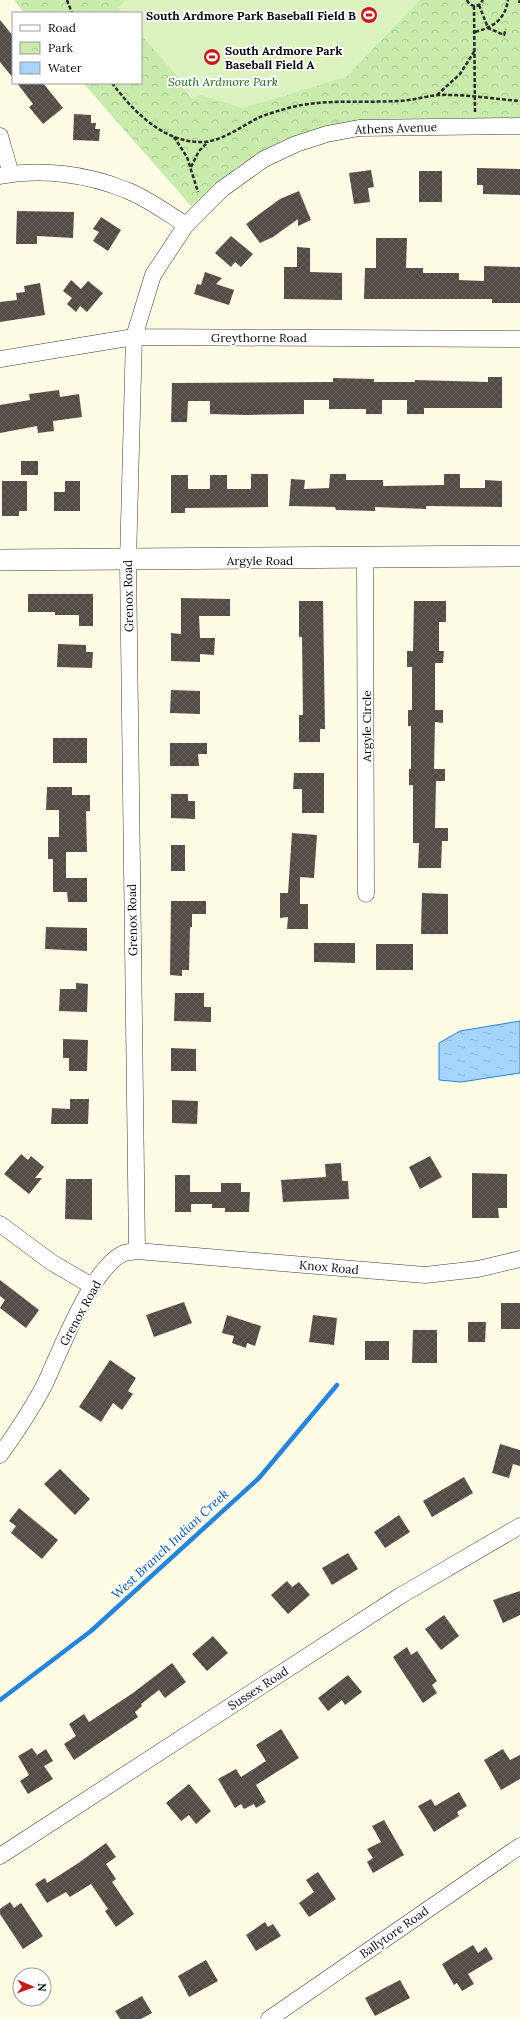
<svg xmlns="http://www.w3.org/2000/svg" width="520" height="2019" viewBox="0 0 520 2019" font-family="Lora,serif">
	<defs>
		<pattern id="park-crowns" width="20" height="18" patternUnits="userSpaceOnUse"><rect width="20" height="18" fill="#c9ecad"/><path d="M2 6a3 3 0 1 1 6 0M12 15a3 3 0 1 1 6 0" fill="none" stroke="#abc994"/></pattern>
		<pattern id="water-ripples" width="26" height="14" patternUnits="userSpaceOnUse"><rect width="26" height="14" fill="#a5d5fc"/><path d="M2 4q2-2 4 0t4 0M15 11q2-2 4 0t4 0" fill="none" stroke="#8db6d7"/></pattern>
		<pattern id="building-cross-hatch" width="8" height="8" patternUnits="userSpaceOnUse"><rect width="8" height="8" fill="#534b45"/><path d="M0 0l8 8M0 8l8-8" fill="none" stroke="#67605b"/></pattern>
	</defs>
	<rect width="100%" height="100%" fill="#fffce6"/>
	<!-- park -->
	<path fill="url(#park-crowns)" d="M14 0H520V118L369 119 327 126 283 140 238 166 191 206 83 83H141V13H24Z"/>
	<!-- pitch -->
	<path fill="#ddf3bf" d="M126 0H420L346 77 243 108 200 95 192 99 179 84 178 77 141 35V13H122L118 8Z"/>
	<!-- water -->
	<path fill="url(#water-ripples)" stroke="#2684d9" d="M520 1021V1073L461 1082 439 1080V1043L460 1031Z"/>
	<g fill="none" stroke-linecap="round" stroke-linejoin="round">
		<!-- stream -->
		<path stroke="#2684d9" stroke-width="4.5" d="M0 1700 91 1631 259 1478 337 1385"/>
	</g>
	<!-- building -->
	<path fill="url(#building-cross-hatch)" d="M0 20 13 36V78L0 62Z
		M17 83H43L63 108 43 124 29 107 33 104Z
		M74 114 91 115V123H96L95 129H100L99 141 73 140Z
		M477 168 520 169V195L483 194V185H477Z
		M371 170 374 187 368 188 370 202 354 204 349 173Z
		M419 171H442V202H419Z
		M299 191 311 220 298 226V219L273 237 260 243 246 224 280 199Z
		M17 211 74 212 73 238 37 236V244H16Z
		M101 217 121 230 108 251 93 241 99 232 93 229Z
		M231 236 253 254 241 267 235 262 231 267 215 253Z
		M376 238H407L406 268H423V273H459V280L484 281V266L520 267V303H492V299H364L365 268H376Z
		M297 247 310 248V272L342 273V300L284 299V267H297Z
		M205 272 222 278 216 284 234 290 229 305 194 294 197 284 201 285Z
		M71 280 81 289 88 281 103 293 87 312 80 306 76 312 67 304 72 298 63 291Z
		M40 283 45 315 0 322V302L17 300 16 293 25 292 24 286Z
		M488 377H502V408H424V414H407V400H382V414H366V409H329V400H304V414L245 415 210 414V401H188L187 422H171L172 383 333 382V378L374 379V382H415V380L488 382Z
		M59 390 60 397 79 394 82 417 53 421 54 431 38 433 37 426 0 433V405L30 400 29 394Z
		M21 461H38V475H21Z
		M251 474H268V507L185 508V513H171V475H188V489H210V475H227V489H251Z
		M330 474H346V480H383V486L444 485V474H460V488H485V480L502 481V507L426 506V509L375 507V511L336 510 335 507 289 506 291 479 305 480 304 489 329 488Z
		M2 481H27V511H19V516H2Z
		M65 481H80V511H54V492H65Z
		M28 594H93V626H79V615H55V612H28Z
		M181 598 230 599V616H199L200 638H215L214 655 200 654V662L171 661V633L181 634Z
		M299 601H323L325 729H320V742H299V715H303L302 637H299Z
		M414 601H446V622H439V651H444L443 663H435V710H443V723L435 722 434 769H445V781H436L435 828H448V841H442L441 868H418L419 843H413V785H409V769H411V726H408V710H412V667H407V651H413Z
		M58 644 86 645V652H93L92 668 57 667Z
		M171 690 200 691V714L170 713Z
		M53 738H87V763H53Z
		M170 743H207V754H198L199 766H170Z
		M294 773H324V813H302V789H293Z
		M47 787H72V795H90V811H86L87 852H66V878H87V902H68L67 892H53V859H48V837H59V810H46Z
		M171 794H188V801H195V819L171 818Z
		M292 833 317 835 314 878 300 877V904H308V929H287L288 917 280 918V893H288Z
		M171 845H185V871H171Z
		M422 893 448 894V934H421Z
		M171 901H206V914H192V927H190L189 970H182V976L170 975Z
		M46 927 87 928V951L45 949Z
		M314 943H355V963L314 962Z
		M376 944H413V970H376Z
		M76 983 88 984 87 1012 59 1011 60 989H76Z
		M175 993H204V1007H211V1022L174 1021Z
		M63 1039 88 1040 87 1071H69V1058H63Z
		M171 1048 196 1049V1071H171Z
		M70 1099H89L88 1124H51L52 1108 70 1109Z
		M172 1100 198 1101 197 1124 172 1123Z
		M21 1154 28 1160 31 1156 44 1167 35 1178H42L29 1194 4 1174Z
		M430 1156 442 1177 420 1189 409 1167Z
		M341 1163 342 1181H348L349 1199 283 1202 281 1180 326 1177 325 1164Z
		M472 1173 507 1174V1208H498L499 1218H472Z
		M175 1175H190V1192H221V1183H241V1192H250L249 1212H225V1208H212V1204H191V1212H175Z
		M66 1179H92V1220L65 1219Z
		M0 1280 39 1310 26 1328 0 1308 5 1300 0 1296Z
		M184 1302 192 1323 154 1337 146 1315Z
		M501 1303H520V1329H501Z
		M227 1315 261 1326 255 1346 247 1343 246 1348 232 1343 234 1336 222 1333Z
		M313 1315 337 1318 334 1345 309 1342Z
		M468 1322H486L485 1342H468Z
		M413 1330H437V1363H412Z
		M365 1341H389V1360H365Z
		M110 1360 136 1378 128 1391 133 1394 122 1410 113 1403 101 1422 79 1407Z
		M500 1444 520 1450V1466L513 1464 509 1478 492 1473Z
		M60 1469 90 1499 75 1515 44 1484Z
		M464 1477 473 1493 432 1517 423 1501Z
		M19 1508 58 1540 42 1559 11 1533 16 1526 9 1521Z
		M399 1515 410 1532 385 1548 374 1532Z
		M348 1553 358 1569 332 1585 322 1568Z
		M287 1581 292 1587 299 1582 310 1595 288 1614 271 1595Z
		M520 1591V1615L503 1623 493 1600Z
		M444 1615 459 1636 441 1650 425 1629Z
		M213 1636 228 1653 207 1671 192 1654Z
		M407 1647 411 1655 417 1651 437 1681 432 1685 437 1693 423 1703 393 1657Z
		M172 1663 186 1682 165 1698 159 1690 141 1704 142 1706 135 1712 138 1717 74 1760 64 1744 76 1736 69 1724 84 1714 89 1722 133 1693Z
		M348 1675 362 1692 345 1705 342 1700 328 1711 318 1698Z
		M281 1729 299 1758 256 1785 266 1802 256 1808 254 1804 244 1809 241 1804 235 1808 218 1779 236 1769 241 1777 266 1761 256 1745Z
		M32 1748 37 1755 46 1749 53 1761 44 1766 53 1779 28 1794 20 1781 29 1775 18 1756Z
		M503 1749 510 1760 520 1755V1779L501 1790 484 1760Z
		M189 1784 211 1811 196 1824 189 1815 181 1821 166 1803Z
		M459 1792 467 1806 457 1812 459 1816 434 1832 418 1806 431 1799 435 1806Z
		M384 1820 404 1855 373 1873 367 1862 373 1858 367 1849 381 1842 372 1826Z
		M106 1843 116 1857 106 1864 116 1879 112 1882 134 1914 116 1927 105 1911 108 1909 91 1884 70 1897 66 1892 47 1903 35 1884 45 1878 47 1883 77 1864Z
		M318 1872 336 1899 309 1917 299 1903 314 1892 306 1880Z
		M10 1902 14 1908 21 1903 43 1936 23 1949 0 1914V1909Z
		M265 1922 268 1927 273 1924 281 1936 256 1951 246 1935Z
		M473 1945 478 1953 486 1947 493 1959 468 1974 474 1984 462 1991 457 1983 454 1985 442 1964Z
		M206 1960 218 1981 189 1997 178 1976Z
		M400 1980 410 1998 375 2016 365 1998Z
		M142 1996 152 2013 141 2019H120L115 2011Z"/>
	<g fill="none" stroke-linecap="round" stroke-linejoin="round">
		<!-- minor casing -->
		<g stroke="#3c3c3c" stroke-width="17">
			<path id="minor" d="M0 136 11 174
				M0 176C41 168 87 174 126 190 147 198 167 213 186 225
				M0 359 134 337 520 339
				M365 559 366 894
				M0 1224 51 1262 92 1286
				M137 1251 425 1275 478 1269 520 1259
				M0 1455C16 1433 31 1410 44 1386 60 1352 90 1271 122 1254 126 1252 132 1252 137 1251L128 561 134 337 153 275 186 225 222 189 264 159 296 144 327 134 359 128 520 126
				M0 1856 400 1596 520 1526
				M269 2019 520 1846"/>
		</g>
		<!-- tertiary casing -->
		<g stroke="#3c3c3c" stroke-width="22">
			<path id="tertiary" d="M0 560 520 556"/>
		</g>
		<!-- path -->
		<path stroke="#2b2b2b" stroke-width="2.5" stroke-dasharray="4 2" stroke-linecap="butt" d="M67 0 72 13
			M467 0C469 5 474 7 479 5L483 0
			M519 3 520 0
			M479 5 488 28 504 35 506 29
			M474 6 475 112
			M475 32C493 27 505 20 508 0
			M112 83C133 111 162 141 199 142 221 143 241 126 260 117 270 113 281 110 292 107 327 99 361 103 397 101 411 101 425 96 439 95 466 94 493 99 520 101
			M437 95 460 74 474 52
			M174 137 187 157 198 192
			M191 167 199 151 208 142"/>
		<!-- minor -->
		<use href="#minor" stroke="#fff" stroke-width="16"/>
		<!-- tertiary -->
		<use href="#tertiary" stroke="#fff" stroke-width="21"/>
	</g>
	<!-- icons -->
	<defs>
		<g id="stadium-disc" transform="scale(0.9)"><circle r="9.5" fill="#c41c17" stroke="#fff"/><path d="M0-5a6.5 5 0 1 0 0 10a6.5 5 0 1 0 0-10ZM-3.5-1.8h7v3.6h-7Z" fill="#fff"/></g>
	</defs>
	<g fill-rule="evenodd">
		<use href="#stadium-disc" x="369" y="15"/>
		<use href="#stadium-disc" x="212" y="57"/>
	</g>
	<g text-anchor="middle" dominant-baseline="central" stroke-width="4" stroke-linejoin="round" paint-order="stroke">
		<!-- poi labels -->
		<g font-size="12" font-weight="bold" fill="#090909" stroke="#fff" text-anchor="end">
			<text x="356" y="15">South Ardmore Park Baseball Field B</text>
			<text x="225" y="50" text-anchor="start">South Ardmore Park<tspan x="225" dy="14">Baseball Field A</tspan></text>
		</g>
		<!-- park labels -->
		<g font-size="12" font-style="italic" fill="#206516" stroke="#fff">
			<text x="223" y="81">South Ardmore Park</text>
		</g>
		<!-- street labels -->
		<g font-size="12" fill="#090909" stroke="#fff">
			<text transform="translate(396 128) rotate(-2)">Athens Avenue</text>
			<text x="259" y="337">Greythorne Road</text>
			<text x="260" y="560">Argyle Road</text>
			<text transform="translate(128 596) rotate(-91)">Grenox Road</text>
			<text transform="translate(366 726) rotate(-90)">Argyle Circle</text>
			<text transform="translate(132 920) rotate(-91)">Grenox Road</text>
			<text transform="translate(329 1267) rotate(5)">Knox Road</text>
			<text transform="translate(80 1313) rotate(-61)">Grenox Road</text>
			<text transform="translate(258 1688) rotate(-33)">Sussex Road</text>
			<text transform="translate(394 1932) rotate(-35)">Ballytore Road</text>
		</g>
		<!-- water labels -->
		<g font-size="13" font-style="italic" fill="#0a55a4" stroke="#fff">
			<text transform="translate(170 1544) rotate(-43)">West Branch Indian Creek</text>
		</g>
	</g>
	<!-- legend -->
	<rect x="12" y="12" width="130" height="72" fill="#ffffff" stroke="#9d9d9d"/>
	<rect x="20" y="25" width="20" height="6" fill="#ffffff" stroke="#9d9d9d"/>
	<text x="48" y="32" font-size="12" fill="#090909">Road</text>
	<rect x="20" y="42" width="20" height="12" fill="url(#park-crowns)" stroke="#9d9d9d"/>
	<text x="48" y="52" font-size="12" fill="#090909">Park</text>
	<rect x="20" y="62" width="20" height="12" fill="url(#water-ripples)" stroke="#9d9d9d"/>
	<text x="48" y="72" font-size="12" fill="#090909">Water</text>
	<!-- north arrow -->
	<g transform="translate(32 1987) rotate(92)"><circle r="19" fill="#ffffff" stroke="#9d9d9d"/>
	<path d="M0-3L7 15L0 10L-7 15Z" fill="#c41c17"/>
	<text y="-6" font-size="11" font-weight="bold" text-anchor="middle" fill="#090909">N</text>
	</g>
</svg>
